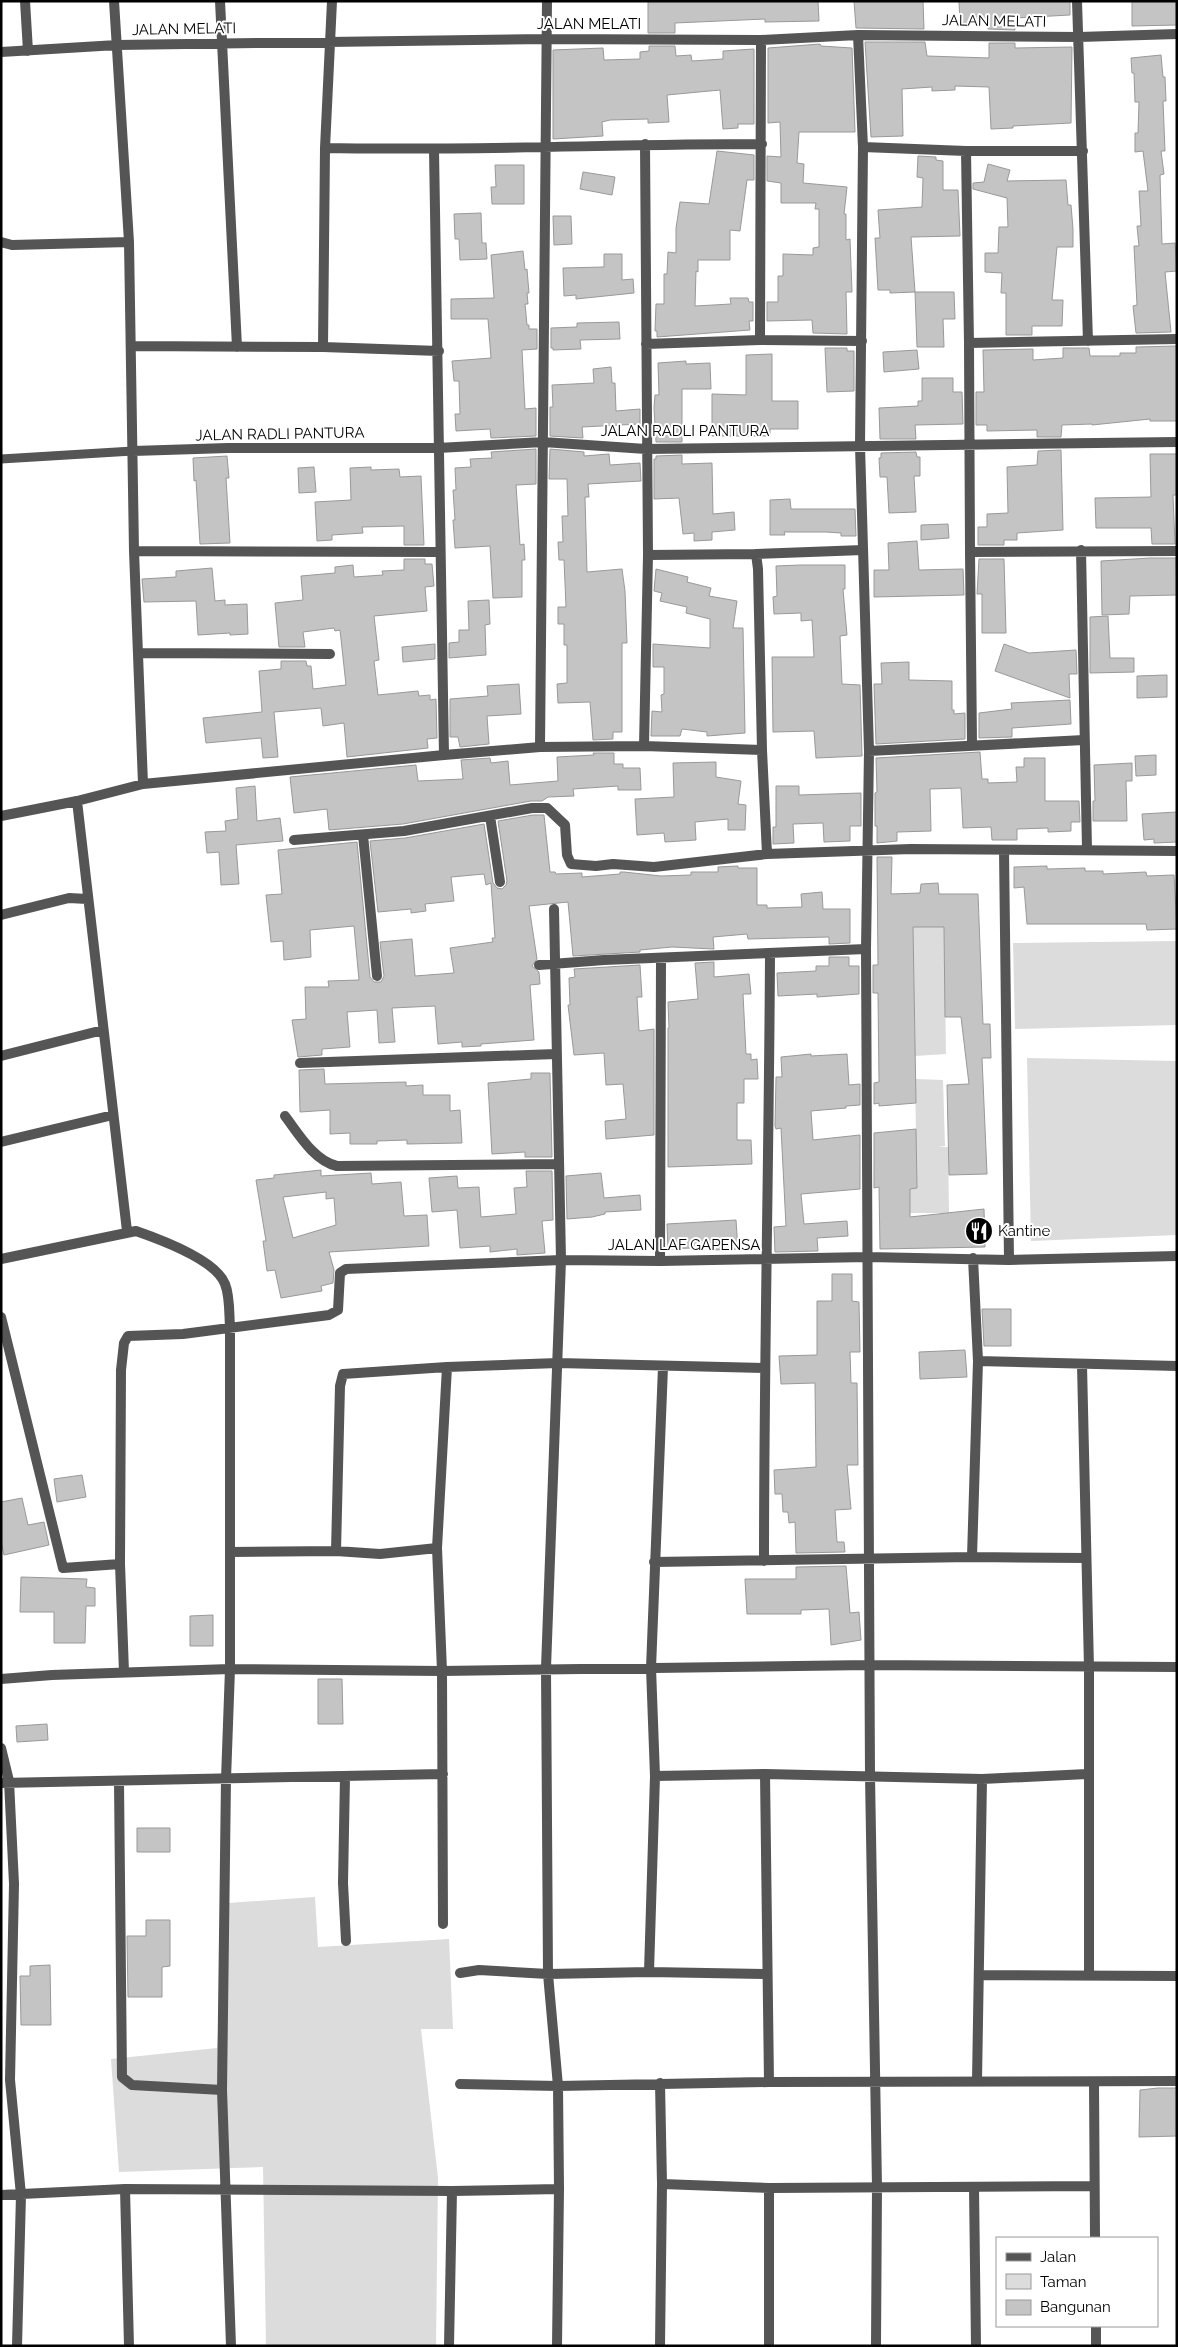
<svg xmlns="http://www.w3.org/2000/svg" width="1178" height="2347" viewBox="0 0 1178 2347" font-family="Raleway,sans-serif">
	<rect width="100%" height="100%" fill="#fff"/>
	<!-- green -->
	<path fill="#dcdcdc" d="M913 927H944L946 1054 915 1056Z
		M1177 941V1025L1015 1029 1013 943Z
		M1027 1058 1177 1061V1235L1031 1241Z
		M915 1079 943 1080 945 1146 938 1147H948L949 1213H910V1189L917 1188Z
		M315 1897 318 1947 449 1939 453 2029H421L438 2178 436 2346H266L263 2167 119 2172 111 2059 217 2048 228 1903Z"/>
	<!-- building -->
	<path fill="#c4c4c4" stroke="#999" fill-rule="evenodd" d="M648 1H818L819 21 765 22V19L675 23V33H648Z
		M854 1H923L924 29 856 28Z
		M959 1H1070V15L1015 18V30L988 29V22L960 23Z
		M1132 1H1177V25L1132 26Z
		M865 42H925L927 56 989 58V43H1015V48L1072 47 1071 123 1013 126V128L991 129 989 87 955 86V90L932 91V87L902 89 903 136 871 137Z
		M820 44 821 46 852 48 855 132H799L797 163 804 164 803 183 847 187 844 214H846V240L850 239 852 292H846L847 334 813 333 812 320 767 321V302H778V276H783V254L813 255V248L819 247V209H815L816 203H781V183L767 181V156L781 157 780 122 768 123V48Z
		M649 46H675L676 56 691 55 692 61 723 59V51L754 49V124H738V128L723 129 720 90 667 95 669 122 648 123V119L610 120 602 122 603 136 553 139V50L603 48 604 60 640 59V52L649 51Z
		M1161 55 1163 77H1165L1166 101H1163L1165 151H1161L1164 174 1160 175 1162 244 1175 243 1177 271 1165 272 1171 332 1136 333 1133 306 1137 305 1134 246H1139L1137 226H1141L1139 191H1148L1143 151 1135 152V133H1138L1139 102H1135L1134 73H1132L1131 58Z
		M717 151 754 155V180H747L740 231 730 230V260H698V272L696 271 695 306 731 304 730 298H748L749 302H753V321H749L750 330 657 337V331H655L656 304H664V274H667L668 252 676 253V228L680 202 709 204Z
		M918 156 936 157V160L943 161V190H958L960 236 911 237 915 292 890 293V290H878L875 238H880L878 210 922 207 923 178 917 177Z
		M988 164 1010 170 1007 181 1066 180 1068 205H1071L1073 229V247H1057L1052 300H1063L1062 326H1032V335H1006V293H1001L1002 273 985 272V253H998L999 227H1008L1007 198 973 189V183L984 182Z
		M495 165H524V204H492L491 187H496Z
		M583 172 615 177 612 195 580 189Z
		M481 213 482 243H486L487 259 460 260 459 239H455L454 214Z
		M553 216H571L572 244 554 245Z
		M523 251 525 270 527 269 529 293H527L528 304H525L527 325H529V329H537V349L522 350 525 409 536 408V436L491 438 490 429 456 431 455 414H460L459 381H454L452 361 491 358 488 319H451V299L494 298 491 255Z
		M604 254H622V280L633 279 634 293 576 299V295L564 296 563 268 604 267Z
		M915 292H954L955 319H943L944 347H917Z
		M619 322 620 339 580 340 581 349 553 350V348H551V328L577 327V323Z
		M1177 346V421H1150V419L1092 425V424L1062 425 1061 437H1037V430L987 431V425H976V392H984L983 350 1033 349V360L1063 358V348H1089L1090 356H1120V353H1136V347Z
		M825 348H847V351H854V391L827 392Z
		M917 350 919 369 884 372 883 352Z
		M772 354V401H798V429H770V436H712V394L746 395V355Z
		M686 361V364L710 363 711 389H682V442H656L654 408 655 395H659L658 363Z
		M611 367 612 383H615L616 411 640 409V424L582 427 583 438 550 436V407H553L552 385 594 383 593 369Z
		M922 378H953V392H962L963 424 915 425 916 439H880L879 408 918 406V401H922Z
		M536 449V484L516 485 520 545 524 544 525 560H522V597L493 598 490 546 455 548 453 520H455L453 490H456L455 468 471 467 470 459 492 458 491 452Z
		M550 449 584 452V456L609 454 610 465 640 463 641 481 588 484 589 497H585L587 572 622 569 625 591 627 643H622V732H613V739L593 740 590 702 558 703 557 684 567 683V645H564V624H558V607H566L564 560H559L558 542H563L562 516H568L567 479H549Z
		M1061 450 1063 530 1017 533V540H1004V545H978V527H987V514L1008 513 1007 467 1037 465 1038 451Z
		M916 452 917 457H920V476H914L916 512 889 513 887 477H880L879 458H881V453Z
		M1150 454H1177V495H1173L1175 544H1152L1151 528H1096L1095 498 1151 497Z
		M682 455V464L712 463 713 514 734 512 735 530 712 532V540L694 541V533L683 534 679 498 654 499V459H656V456Z
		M227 456 229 478H226L230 543 200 544 196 480 194 481 193 458Z
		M314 467 316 492 299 493 298 468Z
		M371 467V470L399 469 400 477 421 476 424 545H404V526L362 527 363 533 332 535V540L317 541 315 502 351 500 350 468Z
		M790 499 791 509H855L856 536H841V533L826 532H784L785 535H770V500Z
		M948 524 949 538 921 540V525Z
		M917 541 919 570 963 569 964 595 874 597V570H889L888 543Z
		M1150 558H1176L1177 595 1130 596 1129 614 1102 615 1101 561Z
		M404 559H425V564H432L434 586 425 587 427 611 374 616 379 660 374 661 378 695 418 691 419 696 430 695V700L436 699 437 738 427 739 428 748 347 757 344 723 323 726 321 708 274 712 278 757 263 758 261 738 206 743 203 718 262 712 259 671 281 669V661H306L307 666H311L313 689 346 685 340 630 335 631 334 628 303 632 305 647H279L275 603 303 600 301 576 335 573V567L353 565 354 577 383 575 382 571 404 570Z
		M979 559H1004L1006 633H982V594H977Z
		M801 565H845V589H843L847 635 840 636 842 684 860 685 862 756 816 758 814 731 773 732 772 657H814L812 620 801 621V613L774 614 773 597 777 596 776 566Z
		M212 568 215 601 225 600V605L247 604 248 634 230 635V633L198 635 196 601 144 602 142 579 176 577V571Z
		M656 569 688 577 687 582 711 588 709 596 737 601 733 628H743L745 733 707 736V732L682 729 680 736H651L652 711 662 712 661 695 664 694V667H653V644L710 648V619L686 613 687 607 660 601 662 593 654 591Z
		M489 600 490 624 485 625 486 655 449 658V643L459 642V630H469L468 601Z
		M1108 616 1110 658H1134V672L1090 673V617Z
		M435 644V659L403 662 402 647Z
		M1004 644 1029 653 1076 650 1077 674H1069L1070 698 995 671Z
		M909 662V680L952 681V710H954V714L965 713V739L876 744 874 684H882L881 663Z
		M1167 675V697L1137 698V676Z
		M519 684 521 714 487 716 489 744 460 747 458 737H450V699L488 696 487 686Z
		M1070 700 1071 724 1012 728V737L979 738V713L1012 709 1011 703Z
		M980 752 982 779H988V783L1017 782 1016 767H1024V758H1045V801H1079L1080 822H1071V831L1048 832V828L1017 829V840H992L991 827 963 828 961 788 930 789 931 831 897 832V841L877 843V826H875V793L877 792 876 758Z
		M593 753H614V764H623V768H640L641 790H618V786L573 789 574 796 548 797 542 801H531L403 824 329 830 327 809 294 813 290 777 416 765 418 781 463 779 461 760 490 758 491 763 508 761 510 785 558 781 557 757 594 755Z
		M1156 755V775L1136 776 1135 756Z
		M716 762V777L741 781 738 804 746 805 745 830H728V819L695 822 696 840 665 842 664 833 637 835 635 799 674 797 673 763Z
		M1132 763V781H1126L1127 821H1093V801H1095L1094 765Z
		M255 786 257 821 280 818 283 841 236 845 239 884 221 885 219 852 207 853 205 832 226 831 225 821 238 819 236 788Z
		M776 786H799V795L861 793V826H850V841L824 842 823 823 793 824 794 843 773 844V827H776Z
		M1177 812V842L1154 843V839L1144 840 1142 814Z
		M533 815H544L550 872H555L556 874 582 873V877L620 874V872H624L661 876 691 875V872H718V867L738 866V868H757V905H767V908L802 907 801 894 822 892 823 909H850V943L829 944V937L748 939 747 934 713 937 714 949 672 947 640 950V952L573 956 568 902 529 906 537 959 532 966 539 972 540 984 530 985 534 1040 481 1044V1046L462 1047V1042L438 1044 435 1006 392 1008 395 1042 379 1043 377 1010 347 1012 350 1047 322 1049V1055L298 1057 292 1020 306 1019 305 987H329L328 981 359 980 354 926 310 930 311 957 284 960 283 941 271 942 266 895 282 894 278 850 357 842 370 977 374 982H381L384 976 380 942 412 939 415 976 454 973 450 948 493 942 492 938H495L491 883 486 885 484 874 451 877 454 901 425 904 426 911 411 913V909L378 912 370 841 405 838 484 824 493 883 497 888 502 889 506 885 507 881 498 821Z
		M877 857H892L891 894 920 893 921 884 938 883 939 894H978L983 1024H990L991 1058H982L987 1174 949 1175 947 1085 969 1084 961 1017H945L944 927H913L916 1103 879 1106V1103L874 1104V1083L879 1082 878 993H873V965H878Z
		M1047 866V869L1085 868V871H1103V874L1146 872 1147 876 1174 875 1177 929 1147 930 1146 924H1027L1024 887 1014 888V867Z
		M829 957H849V966H859V994L817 997V994L778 996 777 973 816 971V966H829Z
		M714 962V977L749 974 751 994H743L746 1054H751V1060L757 1059 758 1079H744V1103H737V1140H751L752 1164 668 1167V1028H669L668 1002 698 999 695 963Z
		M640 965 642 997H637L639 1031 654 1029V1135L606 1139 605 1121 626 1119 623 1084 606 1085 604 1053 574 1055 568 1005H570L569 978 575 977 574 969Z
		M811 1054V1056L847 1054 849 1085 860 1084V1105L846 1106V1108L811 1111 813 1140 860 1135V1189L801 1194 804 1224 847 1221 848 1236 817 1238 818 1251 775 1252 774 1227 786 1226 781 1128 776 1129 775 1126 776 1077H782L781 1057Z
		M324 1069 325 1084 406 1082V1086L423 1085V1095H450V1111L460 1110 462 1143 407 1144V1140L377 1141V1144H350V1133L330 1134V1110L300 1112 299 1070Z
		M531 1073H550L552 1157H525V1152L492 1154 488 1083 531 1079Z
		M916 1129 917 1188 910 1189V1217L984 1209 985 1247 880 1249 879 1187 874 1188V1133Z
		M321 1170V1176L371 1173 372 1184 401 1182 404 1216 427 1215 429 1246 329 1252 334 1270 333 1283 321 1286 322 1291 281 1298 275 1270 267 1271 263 1241H266L256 1180 274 1178V1175ZM326 1192V1199L334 1198 336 1225 293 1238 283 1197Z
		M526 1171H552L553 1220 542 1221 545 1253 517 1255V1249L490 1252V1246L460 1248 457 1210 432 1212 429 1178 457 1176 458 1188 479 1187 481 1217 516 1214 514 1188 527 1187Z
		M601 1173 604 1198 640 1195 641 1210 605 1212V1214L592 1217 567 1219 566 1176Z
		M736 1220 738 1249 713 1250V1247L668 1249 667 1224Z
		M832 1274H852V1301L859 1302 860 1352H850L851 1383H857L858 1465H847L851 1509 835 1510 837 1542H844L845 1552 796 1553 795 1522 789 1523 788 1512H783L782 1494H775L774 1470 816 1467 815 1383 781 1384 779 1356 817 1355V1301H832Z
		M982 1309H1011V1346H984Z
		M965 1350 967 1377 920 1379 919 1352Z
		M82 1475 86 1497 57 1502 54 1479Z
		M22 1498 28 1525 44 1522 49 1545 4 1555 1 1541V1502Z
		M846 1566 850 1613 859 1612 861 1640 831 1645 829 1609 801 1610V1614H747L745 1579H796V1567Z
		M21 1577 87 1579 86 1587 95 1588V1606H86L85 1643H54V1612H20Z
		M213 1615V1646H190V1616Z
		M318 1679H342L343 1724H318Z
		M47 1724 48 1740 17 1742 16 1726Z
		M137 1828H170V1852H137Z
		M146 1920H170V1966L162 1967V1997H128L127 1936H146Z
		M50 1965 51 2025H21L20 1976H30V1966Z
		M1158 2088H1177V2136L1139 2137 1140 2090Z"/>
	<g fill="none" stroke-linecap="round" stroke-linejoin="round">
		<!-- lane -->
		<path stroke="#555" stroke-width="9" d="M1 459 133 451"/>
		<!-- street -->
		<path stroke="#555" stroke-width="10" d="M25 1 28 51
			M114 1 129 242 134 551 143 784
			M220 1 237 347
			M332 1 325 148C471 151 616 144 762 144
			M1077 1 1088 341
			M858 35 863 147 860 446 869 751 866 949 870 1776 877 2187 876 2346
			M761 40 760 340 862 341
			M1 52 117 45 545 39 761 40 858 35 1079 37 1177 34
			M863 147 966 151H1083
			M434 150C439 352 439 553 444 755
			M966 151 969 343
			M1 242 12 245 129 242
			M1177 339 969 343 970 552 1177 551
			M646 344 760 340
			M131 346 323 347 439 351
			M323 347 325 148
			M133 451 228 448H438L543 442 646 449 1177 442
			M1081 550 1087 849
			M134 551 439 552
			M970 552 972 744
			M648 555 756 554
			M139 653 330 654
			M644 746 648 555 645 144
			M540 747 547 1
			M869 751 1084 740
			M77 801 127 1231
			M1 816 77 801 143 784 444 755 540 747 644 746 762 750
			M490 816 500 882
			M363 835 377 976
			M294 840 404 831 532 808H547L565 825 567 855 571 864 596 866 613 864 654 867 767 854 911 849 1177 851
			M1004 850 1009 1260
			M767 854 762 750 758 569 756 554 863 550
			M554 909 561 1260 546 1668 548 1974 558 2086 559 2189 557 2346
			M1 915 69 898 87 899
			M539 965 604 960 866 949
			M1 1056 103 1030
			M300 1063 556 1054
			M285 1116C298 1133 314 1161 337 1166L559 1164
			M1 1142 113 1115
			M1 1259 136 1231C159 1239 216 1260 225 1284 230 1296 229 1313 230 1327V1669L226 1779 222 2090 231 2346
			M660 1261 661 959
			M1 1317 63 1568 120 1564
			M978 1361 1177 1366
			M1082 1365 1089 1668V1974
			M336 1551 340 1386 343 1374 447 1367 558 1363 764 1368
			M230 1552 336 1551 380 1554 437 1548
			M972 1557 978 1361 973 1258
			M764 1561C764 1358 769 1156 770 954
			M654 1562 972 1557 1086 1558
			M124 1672 120 1564 121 1370 124 1343 128 1336 183 1334 329 1315 338 1310 340 1273 346 1269 561 1260 660 1261 868 1257 1009 1260 1177 1256
			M1 1679 52 1675 230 1669 442 1671 869 1665 1177 1667
			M1 1748 9 1781 14 1884 10 2080 21 2195 17 2346
			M765 1774 769 2082
			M655 1776 765 1774 982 1779 1087 1774
			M345 1777 343 1883 346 1941
			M119 1782 122 2077 132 2085 222 2090
			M1 1783 443 1774
			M443 1924 442 1671 437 1548 447 1367
			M649 1972 655 1776 651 1668 663 1367
			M460 1973 479 1970 548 1974 649 1972 767 1974
			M980 1975 1177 1976
			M977 2081 982 1779
			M1094 2082 1095 2238
			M660 2083 662 2184 660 2346
			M460 2084 558 2086 769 2082 1177 2081
			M662 2184 769 2188 1093 2186
			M974 2187 976 2346
			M769 2188V2346
			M125 2189 129 2346
			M1 2195 125 2189 452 2191 559 2189
			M1096 2326V2346
			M449 2346 452 2191"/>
	</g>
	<!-- icons -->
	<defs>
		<g id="restaurant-disc" transform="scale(1.4375)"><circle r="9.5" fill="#000" stroke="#fff"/><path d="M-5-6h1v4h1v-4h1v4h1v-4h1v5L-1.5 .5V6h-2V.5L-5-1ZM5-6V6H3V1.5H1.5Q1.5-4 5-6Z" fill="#fff"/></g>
	</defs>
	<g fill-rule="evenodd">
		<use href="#restaurant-disc" x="979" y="1231"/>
	</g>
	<g text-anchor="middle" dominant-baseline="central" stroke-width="4" stroke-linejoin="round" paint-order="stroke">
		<!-- street labels -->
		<g font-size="15" fill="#000" stroke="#fff">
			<text transform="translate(994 21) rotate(1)">JALAN MELATI</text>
			<text x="589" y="24">JALAN MELATI</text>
			<text transform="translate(184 29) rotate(-1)">JALAN MELATI</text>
			<text x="685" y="431">JALAN RADLI PANTURA</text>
			<text transform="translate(280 434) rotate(-1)">JALAN RADLI PANTURA</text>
			<text x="684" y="1245">JALAN LAF GAPENSA</text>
		</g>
		<!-- poi labels -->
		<g font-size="15" fill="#000" stroke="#fff" text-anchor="start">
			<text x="998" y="1231">Kantine</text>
		</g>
	</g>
	<!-- border -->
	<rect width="1178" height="2347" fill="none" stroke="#000000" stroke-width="5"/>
	<!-- legend -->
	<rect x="996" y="2237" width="162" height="90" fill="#ffffff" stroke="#999999"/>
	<rect x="1006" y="2253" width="25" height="8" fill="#555555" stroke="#999999"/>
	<text x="1040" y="2262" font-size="15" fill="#000000">Jalan</text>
	<rect x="1006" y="2274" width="25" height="15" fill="#dcdcdc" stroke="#999999"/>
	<text x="1040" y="2287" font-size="15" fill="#000000">Taman</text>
	<rect x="1006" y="2300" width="25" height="15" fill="#c4c4c4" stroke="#999999"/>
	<text x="1040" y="2312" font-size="15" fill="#000000">Bangunan</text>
</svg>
